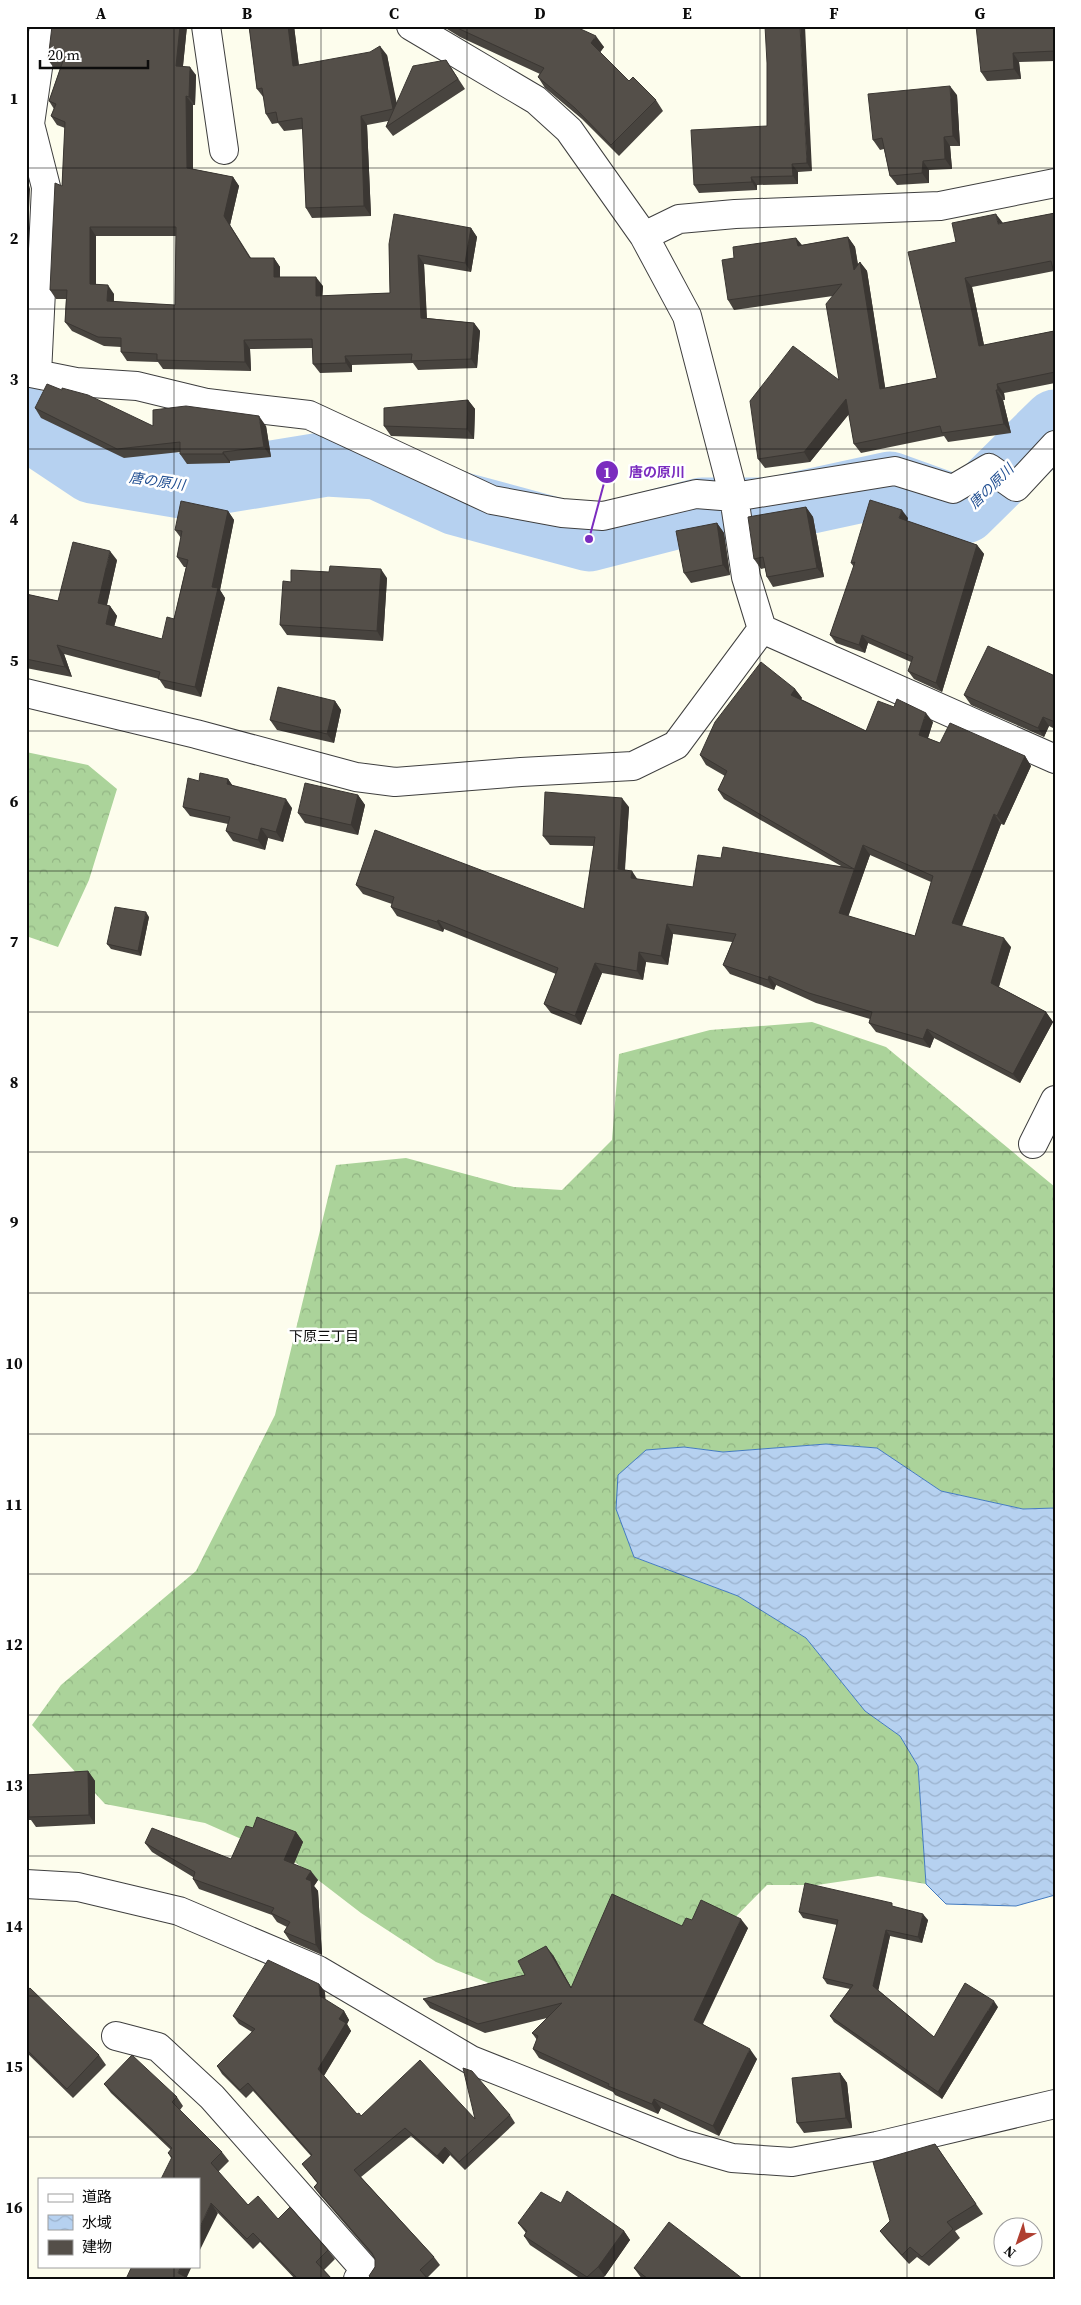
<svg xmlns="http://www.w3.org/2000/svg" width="1081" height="2305" viewBox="0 0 1081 2305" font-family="'Source Serif 4','Noto Sans JP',serif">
	<defs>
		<pattern id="forest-crowns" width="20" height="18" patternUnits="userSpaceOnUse" patternTransform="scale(1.25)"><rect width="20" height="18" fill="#abd39a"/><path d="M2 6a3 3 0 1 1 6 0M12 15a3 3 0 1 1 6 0" fill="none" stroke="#92b484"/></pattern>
		<pattern id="water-waves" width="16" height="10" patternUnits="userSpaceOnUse" patternTransform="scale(1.25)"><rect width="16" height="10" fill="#b6d1f0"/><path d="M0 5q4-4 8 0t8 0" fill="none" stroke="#9bb2cd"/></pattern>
	</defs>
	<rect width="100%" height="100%" fill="#fdfded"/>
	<!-- forest -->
	<path fill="url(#forest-crowns)" d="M26 752 88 765 117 789 89 880 58 947 26 936Z
		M812 1022 886 1047 1055 1187V1508L1023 1509 941 1491 877 1448 826 1444 723 1452 684 1447 634 1557 738 1596 806 1638 865 1711 900 1736 918 1766 926 1884 878 1876 817 1885H767L696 1957 592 1991 524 1997 436 1962 361 1913 296 1863 205 1823 105 1804 32 1725 61 1685 196 1571 275 1415 336 1165 406 1158 514 1187 562 1190 612 1140 619 1054 710 1030Z"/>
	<!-- water -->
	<path fill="url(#water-waves)" stroke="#447bc0" d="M826 1444 877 1448 941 1491 1023 1509 1055 1508V1895L1016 1906 946 1904 926 1884 918 1766 900 1736 865 1711 806 1638 738 1596 634 1557 616 1509 618 1475 646 1450 684 1447 723 1452Z"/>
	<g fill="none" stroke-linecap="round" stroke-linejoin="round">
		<!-- river -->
		<path stroke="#b6d1f0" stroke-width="65" d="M26 419 44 439 92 471 187 487 327 464 377 467 456 503 589 539 702 510H770L890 484 965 511 1055 422"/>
		<!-- street casing -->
		<g stroke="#3f3f3f" stroke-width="30">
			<path id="street" d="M206 26 224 150
				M411 26 536 100 569 130 644 236
				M1055 183 940 206 735 214 679 219 644 236 687 316 734 497 746 577 762 629 1055 759
				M26 372 76 382 137 386 207 403 309 415 492 500 562 513 603 516 696 494 734 497 895 471 953 489 989 468 1016 487 1055 445
				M37 374 46 187 30 124 44 26
				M26 693 196 734 356 777 395 782 521 772 633 766 676 745 762 629
				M1033 1144 1055 1100
				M26 1884 78 1887 179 1911 318 1970 471 2060 683 2144 732 2158 792 2162 877 2146 1055 2104
				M116 2036 158 2047 212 2097 366 2271 358 2279"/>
		</g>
		<!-- street -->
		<use href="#street" stroke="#fff" stroke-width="28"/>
	</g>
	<!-- wall -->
	<path fill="#48443f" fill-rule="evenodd" d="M187 26 183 66 196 75 195 105H193V169L233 177 239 186 230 225 251 258H274L280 267V277L323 286 322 296 390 293 389 244 471 228 477 237 471 272 424 264 427 318 474 323 480 331 477 368 418 370 413 363 352 365V372L320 373 313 364V348L250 349 251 371 163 369 158 362 127 361 121 352V347L104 346 72 331 65 322 66 299H56L50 290 62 186 65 128 57 125 51 116 54 109 49 101 60 69 54 68 48 60ZM96 236H176L175 305 114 302V294L96 284Z
		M249 26H294L299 65 387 55 396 103 446 60 465 89 393 136 386 127 388 121 367 125 371 216 312 218 306 208 303 129 284 131 278 123 272 124 266 114 264 98 257 89Z
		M442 26H574L604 47 600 52 629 81 656 100 663 111 619 156 582 119 545 88 538 77 540 74 460 37Z
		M1055 26V61L1019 62 1021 79 987 81 981 72Z
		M767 63 812 171 798 172V184L757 185V190L699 193 694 185 767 126Z
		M957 95 960 146H950L952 169 929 170V183L897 185 890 176 884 149 880 150 873 140Z
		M1055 213 1054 271 972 287 984 345 1054 331 1055 332V383L1004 393 1005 400H1003L1011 433 948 442 944 436 861 453 854 444 849 414 810 462 765 468 758 459 839 380 833 296 734 310 728 300 734 258 796 238 802 245 848 237 855 247 858 264 860 262 867 271 885 388 937 378 956 242 1003 223Z
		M468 400 475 409 474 439 391 436 384 426Z
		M35 408 153 426H266L271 457 230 461V463L187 464 180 454V452L124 458 41 418Z
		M806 507 813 517 824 577 773 587 767 577 765 568 761 569 754 559Z
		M228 511 234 520 220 590 225 598 201 697 165 688 159 679 64 654 72 677 26 668V594L58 601 117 560 107 605 110 606 117 616 114 627 162 639 174 619 186 567H184L177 557 181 538 175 530Z
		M908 518 907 521 977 545 984 554 942 692 914 679 908 671 911 662 868 643 865 653 836 643 830 635 854 567 851 563Z
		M717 523 724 533 730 575 691 583 684 573Z
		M387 578 383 641 287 635 280 625 291 582Z
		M1055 676V729L1049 726 1044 737 971 705 964 695Z
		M795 689 802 698 801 699 866 731 894 707 933 722 928 738 940 743 1025 756 1031 766 1004 825 1001 824 962 926 1011 947 999 987 1046 1012 1053 1022 1020 1083 934 1038 930 1048 876 1032 869 1023 870 1019 816 1003 776 985 774 990 730 974 723 965 732 942 673 934 668 965 646 962 643 980 602 973 581 1025 551 1013 544 1004 556 974 444 929 443 932 397 916 391 907 392 904 363 894 356 885 584 909 594 846 550 845 543 836 629 807 625 870 637 879 693 887 721 858 841 866 724 799 718 790 725 776 706 765 700 755ZM870 855 931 882 915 936 848 916Z
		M335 701 341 710 334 743 277 730 270 720Z
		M228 779 232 785 292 808 283 842 268 838 265 850 233 841 226 831 228 824 190 816 183 807 199 781Z
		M358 795 365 805 358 835 305 823 298 813Z
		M149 917 141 956 111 949 107 944Z
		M88 1771 95 1781V1824L36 1827 31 1820H26V1775Z
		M253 1828 296 1832 303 1842 294 1864 318 1880 314 1886 318 1891 322 1955 290 1941 284 1932 287 1927 277 1922 272 1915 199 1889 193 1879V1877L152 1852 145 1843 231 1859Z
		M895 1907 928 1920 922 1943 890 1936 878 1990 934 2037 998 2007 942 2099 834 2022 830 2016 850 1989 827 1984 823 1978 837 1925 803 1918 799 1912Z
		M692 1920 748 1928 703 2024 757 2059 719 2136 661 2108 658 2114 615 2095 613 2092 539 2058 533 2049 537 2040 532 2033 547 2018 485 2033 430 2008 423 1999 525 1975 553 1955 571 1987Z
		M319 1984 325 1992V2000L344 2011 349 2020 347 2024 351 2031 324 2076 357 2114 361 2116 475 2119 510 2115 515 2123 465 2170 450 2155 443 2164 411 2136 361 2177 434 2257 440 2265 427 2278 428 2279H371L369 2276 375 2267V2259L320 2195 314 2187 317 2183 302 2164 311 2156 253 2091 246 2098 222 2074 217 2066 252 2032 239 2024 233 2016Z
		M26 1991 99 2055 106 2065 73 2098 26 2052Z
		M840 2073 847 2083 852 2128 804 2133 797 2123Z
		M104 2084 177 2097 183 2106 180 2110 222 2152 229 2161 218 2172 248 2205 278 2219 328 2250 335 2259 324 2270 332 2279H295L260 2242 253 2249 218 2213 171 2158 168 2153 171 2150 111 2093Z
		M935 2144 983 2214 955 2231 960 2238 929 2266 917 2257 909 2264 887 2240 880 2231 890 2221Z
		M561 2203 624 2231 630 2240 605 2276 602 2279H581L530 2245 524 2236 526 2233 518 2223Z
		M634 2268 743 2279H642Z"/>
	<!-- shaded-wall -->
	<path fill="#3b3733" d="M180 26H187L182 75 176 66Z
		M288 26H294L300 76 293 66Z
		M800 26H805L812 171 807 163Z
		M596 36 604 47 599 54 591 43Z
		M380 46 387 55 400 119 393 109Z
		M1013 53 1019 62 1021 79 1014 69Z
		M190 67 196 75 195 105 189 97Z
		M950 86 957 95 960 146 953 136Z
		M186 96 193 105V177L187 168Z
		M361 116 367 125 371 216 364 206Z
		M944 137 950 146 952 169 945 159Z
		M923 161 929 170V183L922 173Z
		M792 164 798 172V184L793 176Z
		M26 175 30 189 26 272Z
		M233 177 239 186 230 225 257 267 224 216Z
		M751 177 757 185V190L752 182Z
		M996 214 1003 223 998 224Z
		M90 227 96 236V293L90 284Z
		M471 228 477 237 471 272 465 263Z
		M848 237 855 247 860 279 854 270Z
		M796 238 803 247 798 246Z
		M418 255 424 264 427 326 421 318Z
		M274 258 280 267V286L274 277Z
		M860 262 867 271 887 399 880 389Z
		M316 277 323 286 322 305 316 296Z
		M965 278 972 287 986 355 979 346Z
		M108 285 114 294 113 310 107 301Z
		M474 323 480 331 477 368 471 359Z
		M244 340 250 349 251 371 245 362Z
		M345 356 352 365V372L346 363Z
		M997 384 1004 393 1005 400 998 390Z
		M996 390 1003 400 1011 433 1004 424Z
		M846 399 853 409 810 462 804 452Z
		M468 400 475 409 474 439 467 429Z
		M259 416 266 426 271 457 264 447Z
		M223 452 230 461V463L223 454Z
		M806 507 813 517 824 577 817 568Z
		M902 510 908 518 905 527 899 518Z
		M228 511 234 520 220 590 225 598 201 697 195 687 212 587Z
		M717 523 724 533 730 575 723 565Z
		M977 545 984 554 942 692 936 683Z
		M110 551 117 560 105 613 98 603Z
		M381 569 387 578 383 641 377 631Z
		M110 606 117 616 112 634 106 624Z
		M862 635 868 643 865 653 859 645Z
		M57 645 64 654 72 677 65 667Z
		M795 689 802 698 798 704 791 695Z
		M335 701 341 710 334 743 327 734Z
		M926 713 933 722 926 744 919 735Z
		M1043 717 1049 726 1044 737 1038 728Z
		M1025 756 1031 766 1004 825 997 816Z
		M228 779 235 789 227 784Z
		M358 795 365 805 358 835 351 825Z
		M622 798 629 807 624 878 618 869Z
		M286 799 292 808 283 842 276 832Z
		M994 814 1001 824 959 933 952 923Z
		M261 828 268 838 265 850 258 840Z
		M863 845 870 855 846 923 839 913Z
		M632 871 638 880 631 878Z
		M146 912 149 917 141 956 138 951Z
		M438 920 444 929 443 932 437 922Z
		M667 924 673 934 668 965 661 956Z
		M1004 938 1011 947 997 992 991 983Z
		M639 952 646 962 643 980 637 971Z
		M595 963 602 973 581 1025 575 1016Z
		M769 976 776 985 774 990 768 980Z
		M1046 1012 1053 1022 1020 1083 1013 1074Z
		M927 1029 934 1038 930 1048 923 1039Z
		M88 1771 95 1781V1824L89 1815Z
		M296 1832 303 1842 291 1870 284 1860Z
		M311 1871 318 1880 314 1886 318 1891 322 1955 316 1945 306 1879Z
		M923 1914 928 1920 922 1943 918 1937Z
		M741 1919 748 1928 700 2029 694 2020Z
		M886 1930 890 1936 878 1992 873 1986Z
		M546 1946 553 1955 577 1998 571 1988Z
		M319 1984 325 1992 326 2005 320 1996Z
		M994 2001 998 2007 942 2099 938 2092Z
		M344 2011 349 2020 347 2024 351 2031 323 2077 318 2069 339 2019Z
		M750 2049 757 2059 719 2136 713 2126Z
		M840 2073 847 2083 852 2128 846 2118Z
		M654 2099 661 2108 658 2114 652 2104Z
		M445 2147 450 2155 443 2164 437 2156Z
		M211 2203 218 2213 199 2252V2229Z
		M624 2231 630 2240 605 2276 598 2267Z
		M181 2266H192L186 2279 178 2273Z"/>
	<!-- building -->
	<path fill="#544f49" stroke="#3b3733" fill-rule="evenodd" d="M52 26H180L176 66 190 67 189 97 186 96 187 168 233 177 224 216 250 258H274V277H316V296L390 293 389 244 394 214 471 228 465 263 418 255 421 318 474 323 471 359 411 361 412 354 345 356 346 363 313 364 312 339 244 340 245 362 157 360V354L121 352V338L98 337 65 322 67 290H50L55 183 62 186 65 122 51 116 56 104 49 101 63 61 48 60ZM90 227H176L175 305 107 301 108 285 90 284Z
		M249 26H288L293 66 370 52 380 46 393 109 361 116 364 206 306 208 302 118 278 122 276 112 266 114 262 88 257 89Z
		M453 26H574L596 36 591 43 629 81 633 77 656 100 611 145 575 108 538 77 544 68Z
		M765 26H800L807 163 792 164 793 176 751 177 752 182 694 185 691 130 767 126V63Z
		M976 26H1055V51L1013 53 1014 69 981 72Z
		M446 60 458 79 386 127 413 66Z
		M950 86 953 136 944 137 945 159 923 161 922 173 890 176 882 138 873 140 868 94Z
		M1055 213V277L1051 261 965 278 979 346 1054 331 1055 372 997 384 998 390H996L1004 424 942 433 940 426 854 444 846 399 804 452 758 459 750 401 793 346 839 380 826 304 842 284 728 300 722 260 734 258 733 247 796 238 798 246 848 237 854 270 860 262 880 389 937 378 908 252 956 242 952 223 996 214 998 224Z
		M47 384 62 390V388L88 395 153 426V410L186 406 259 416 264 447 223 452V454H180V442L117 449 35 408Z
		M468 400 467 429 384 426V408Z
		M870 500 902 510 899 518 977 545 936 683 908 671 913 657 862 635 859 645 830 635 855 562 851 563Z
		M181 501 228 511 212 587 218 588 195 687 158 679 160 672 57 645 65 667 26 659V594L58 601 73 542 110 551 98 603 110 606 106 624 162 639 167 617 174 619 188 560 177 557 182 531 175 530Z
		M806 507 817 568 767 577 763 557 754 559 748 517Z
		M717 523 723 565 684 573 676 531Z
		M330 566 381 569 377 631 280 625 283 581 291 582V570L329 572Z
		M988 646 1055 676V722L1043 717 1038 728 964 695Z
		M761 662 795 689 791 695 866 731 878 701 894 707 897 699 926 713 919 735 940 743 950 723 1025 756 997 816 994 814 952 923 1004 938 991 983 1046 1012 1013 1074 927 1029 923 1039 869 1023 872 1012 809 993 769 976 768 980 723 965 736 934 667 924 661 956 639 952 637 971 595 963 575 1016 544 1004 558 968 438 920 437 922 391 907 394 897 356 885 375 830 584 909 595 837 543 836 545 792 622 798 618 869 632 871 631 878 693 887 698 855 721 858 723 847 854 869 718 790 727 771 700 755 715 722ZM863 845 933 876 915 936 839 913Z
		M278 687 335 701 327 734 270 720Z
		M200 773 228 779 227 784 286 799 276 832 261 828 258 840 226 831 230 817 183 807 188 778 199 781Z
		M305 783 358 795 351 825 298 813Z
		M115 907 146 912 138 951 107 944Z
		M88 1771 89 1815 29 1817V1810H26V1775Z
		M257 1817 296 1832 284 1860 311 1871 306 1879 311 1881 316 1945 284 1932 290 1922 271 1913 274 1908 193 1879 195 1872 145 1843 152 1828 231 1859 246 1826 253 1828Z
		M805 1883 892 1903V1906L923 1914 918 1937 886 1930 873 1986 934 2037 965 1983 994 2001 938 2092 830 2016 853 1985 823 1978 838 1920 799 1912Z
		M612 1894 682 1926 686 1918 692 1920 701 1900 741 1919 694 2020 750 2049 713 2126 654 2099 652 2104 608 2086 609 2084 533 2049 538 2036 532 2033 562 2003 478 2024 423 1999 525 1975 518 1961 546 1946 571 1988Z
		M268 1960 319 1984 320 1996 344 2011 339 2019 346 2023 318 2069 357 2114 359 2113 361 2116 420 2060 475 2119 463 2068 472 2071 510 2115 459 2162 445 2147 437 2156 405 2128 354 2170 434 2257 420 2270 428 2279H372L369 2276 375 2267V2259L372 2253 314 2187 318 2183 302 2164 312 2155 248 2083 240 2090 217 2066 255 2029 233 2016Z
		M30 1988 99 2055 67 2089 26 2049V1991Z
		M132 2055 177 2097 172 2102 222 2152 211 2163 248 2205 258 2196 278 2219 290 2207 328 2250 316 2262 332 2279H298L253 2233 247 2239 211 2203 199 2229V2179H161L172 2157 168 2153 172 2148 104 2084Z
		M840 2073 846 2118 797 2123 792 2078Z
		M935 2144 976 2204 947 2222 953 2229 922 2257 910 2247 902 2255 880 2231 890 2221 873 2162Z
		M567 2191 624 2231 598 2267 587 2277 524 2236 527 2231 518 2223 541 2192 561 2203Z
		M669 2222 743 2279H648L634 2268Z
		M132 2266H181L178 2273 188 2278 187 2279H126Z"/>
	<!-- grid -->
	<path fill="none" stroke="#0c0c0c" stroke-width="1" stroke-opacity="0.55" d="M174 26V2179M321 26V2279M467 26V2279M614 26V2279M760 26V2279M907 26V2279M26 168H1055M26 309H1055M26 449H1055M26 590H1055M26 731H1055M26 871H1055M26 1012H1055M26 1152H1055M26 1293H1055M26 1434H1055M26 1574H1055M26 1715H1055M26 1856H1055M26 1996H1055M26 2137H1055M174 2266V2279"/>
	<g text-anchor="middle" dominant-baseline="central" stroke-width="5" stroke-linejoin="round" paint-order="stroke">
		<!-- water labels -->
		<g font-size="14" font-style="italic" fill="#214f92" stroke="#fff">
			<text transform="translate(157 481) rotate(8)">唐の原川</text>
			<text transform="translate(991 486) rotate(-45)">唐の原川</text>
		</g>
		<!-- neighbourhood labels -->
		<g font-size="14" fill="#0c0c0c" stroke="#fff">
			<text x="324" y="1336">下原三丁目</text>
		</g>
	</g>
	<!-- callouts -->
	<path fill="none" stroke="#7b2cbf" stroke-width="2" d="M589 539L607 472"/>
	<g fill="#7b2cbf" stroke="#fff" stroke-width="2">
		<circle cx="589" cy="539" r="5"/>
		<circle cx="607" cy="472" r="12"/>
	</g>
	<g font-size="15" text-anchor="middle" font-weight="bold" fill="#fff">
		<text x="607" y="478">1</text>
	</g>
	<g font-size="14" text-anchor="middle" font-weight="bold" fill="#7b2cbf" stroke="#fff" stroke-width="5" stroke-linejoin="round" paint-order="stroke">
		<text x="657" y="477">唐の原川</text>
	</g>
	<!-- border -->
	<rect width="1081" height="2305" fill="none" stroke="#ffffff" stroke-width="55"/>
	<!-- legend -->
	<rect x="38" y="2178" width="162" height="90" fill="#ffffff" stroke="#9e9e9e"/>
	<rect x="48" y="2194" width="25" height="8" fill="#ffffff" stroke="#9e9e9e"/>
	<text x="82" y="2202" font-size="15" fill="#0c0c0c">道路</text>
	<rect x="48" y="2215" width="25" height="15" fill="url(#water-waves)" stroke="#9e9e9e"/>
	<text x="82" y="2228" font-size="15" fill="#0c0c0c">水域</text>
	<rect x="48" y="2240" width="25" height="15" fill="#544f49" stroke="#9e9e9e"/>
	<text x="82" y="2252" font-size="15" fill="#0c0c0c">建物</text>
	<!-- north arrow -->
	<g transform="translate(1018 2242) rotate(220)"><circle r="24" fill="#ffffff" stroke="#9e9e9e"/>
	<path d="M0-4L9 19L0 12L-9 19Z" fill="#af3f31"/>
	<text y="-8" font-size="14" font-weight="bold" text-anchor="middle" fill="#0c0c0c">N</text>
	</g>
	<!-- scale -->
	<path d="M40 60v8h108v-8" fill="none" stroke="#0c0c0c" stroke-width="2.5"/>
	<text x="48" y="60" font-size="15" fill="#0c0c0c" stroke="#ffffff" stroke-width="4" paint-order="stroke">20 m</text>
	<rect x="28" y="28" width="1026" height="2250" fill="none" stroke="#0c0c0c" stroke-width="2"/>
	<g font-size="16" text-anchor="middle" font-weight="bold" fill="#0c0c0c">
		<text x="101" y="19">A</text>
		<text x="247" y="19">B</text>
		<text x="394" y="19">C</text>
		<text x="540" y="19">D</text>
		<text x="687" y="19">E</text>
		<text x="834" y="19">F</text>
		<text x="980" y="19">G</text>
		<text x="14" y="104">1</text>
		<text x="14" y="244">2</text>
		<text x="14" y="385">3</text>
		<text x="14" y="525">4</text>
		<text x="14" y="666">5</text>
		<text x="14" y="807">6</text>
		<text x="14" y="947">7</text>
		<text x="14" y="1088">8</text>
		<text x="14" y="1228">9</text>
		<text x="14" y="1369">10</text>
		<text x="14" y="1510">11</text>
		<text x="14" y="1650">12</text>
		<text x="14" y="1791">13</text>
		<text x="14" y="1932">14</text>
		<text x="14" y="2072">15</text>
		<text x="14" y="2213">16</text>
	</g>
</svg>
